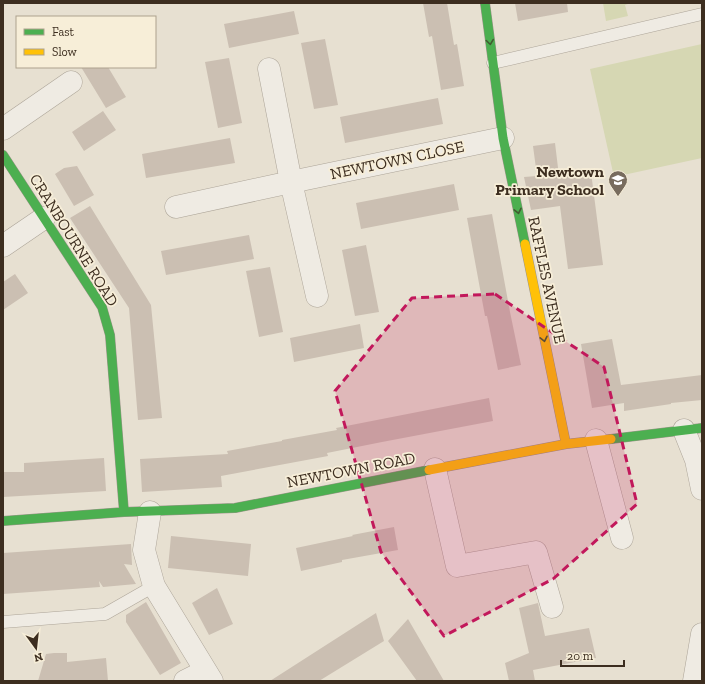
<svg xmlns="http://www.w3.org/2000/svg" width="705" height="684" viewBox="0 0 705 684" font-family="'Zilla Slab',serif">
	<rect width="100%" height="100%" fill="#e7e0d1"/>
	<!-- green -->
	<path fill="#d6d7b3" d="M603 3H631L625 5 628 16 606 21Z
		M702 44V158L614 177 590 69Z"/>
	<!-- building -->
	<path fill="#cbbfb2" d="M423 3H447L454 45 457 44 464 86 441 90 432 36 429 37Z
		M515 3H567L568 12 518 21Z
		M294 11 299 34 229 48 224 24Z
		M325 39 338 105 314 109 301 43Z
		M229 58 242 123 218 128 205 62Z
		M81 67H108L126 97 106 108Z
		M438 98 443 124 345 143 340 117Z
		M103 111 116 130 84 151 72 132Z
		M230 138 235 163 146 178 142 154Z
		M555 143 559 176 591 172 603 265 568 269 560 206 531 210 524 177 537 176 533 146Z
		M77 166 94 195 74 206 55 174 64 168Z
		M454 184 459 210 361 229 356 203Z
		M90 206 151 305 162 418 138 420 129 308 70 218Z
		M492 214 510 312 521 365 498 370 487 316H485L467 218Z
		M249 235 254 259 166 275 161 251Z
		M366 245 379 312 355 316 342 250Z
		M270 267 283 332 259 337 246 271Z
		M15 274 28 293 3 310V282Z
		M360 324 364 348 294 362 290 338Z
		M612 339 621 385 702 375V400L671 403V404L624 411V403L592 408 581 344Z
		M489 398 493 421 382 442 327 453 328 456 221 476 222 487 142 492 140 459 228 454 227 451 282 441V440L337 430 336 428Z
		M104 458 106 491 3 497V472H24V463Z
		M394 527 398 550 342 560V562L301 571 296 548 353 536 352 535Z
		M171 536 251 544 248 576 168 568Z
		M131 544 132 565 124 564 136 584 103 587 99 581 100 587 3 594V553Z
		M217 588 233 624 209 635 192 603Z
		M146 602 181 663 160 675 126 622V615Z
		M538 603 545 636 589 628 596 658 533 670 535 681H509L505 663 529 653 519 608Z
		M376 613 384 641 319 681H270Z
		M408 619 444 681H417L388 641Z
		M54 653H67V662L106 658 108 681H38L46 654Z"/>
	<g fill="none" stroke-linecap="round" stroke-linejoin="round">
		<!-- lane casing -->
		<g stroke="#ada599" stroke-width="13">
			<path id="lane" d="M493 63 702 14
				M3 622 105 614 154 586"/>
		</g>
		<!-- street casing -->
		<g stroke="#ada599" stroke-width="23">
			<path id="street" d="M269 69 291 182 317 296
				M3 129 71 82
				M176 207 291 182 503 138
				M3 246 44 218
				M684 430 696 460 702 489
				M596 440 622 538
				M435 469 457 566 536 552 552 607
				M150 512 144 550 154 586 212 681
				M185 681 205 671
				M694 681 702 634"/>
		</g>
		<!-- fast casing -->
		<g stroke="#9c958a" stroke-width="10">
			<path id="fast" d="M485 3 503 138 525 244
				M3 155 102 307 110 335 124 512
				M611 439 702 428
				M3 521 124 512 235 508 429 470"/>
		</g>
		<!-- slow casing -->
		<g stroke="#9c958a" stroke-width="10">
			<path id="slow" d="M525 244 566 444
				M429 470 566 444 611 439"/>
		</g>
		<!-- lane -->
		<use href="#lane" stroke="#efebe3" stroke-width="12"/>
		<!-- street -->
		<use href="#street" stroke="#efebe3" stroke-width="22"/>
		<!-- fast -->
		<use href="#fast" stroke="#4caf50" stroke-width="9"/>
		<!-- slow -->
		<use href="#slow" stroke="#ffc107" stroke-width="9"/>
	</g>
	<!-- one-way arrows -->
	<defs><path id="oneway-chevron" d="M-2-3.5L2.5 0L-2 3.5" fill="none" stroke-width="1.6" stroke-linecap="round" stroke-linejoin="round"/></defs>
	<g stroke="#425b31">
		<use href="#oneway-chevron" transform="translate(490 42) rotate(82)"/>
		<use href="#oneway-chevron" transform="translate(518 211) rotate(78)"/>
		<use href="#oneway-chevron" transform="translate(544 339) rotate(78)"/>
	</g>
	<!-- marked area -->
	<path fill="#c2185b" fill-opacity="0.2" stroke="#c2185b" stroke-width="3" stroke-dasharray="8 5" stroke-linejoin="round" d="M495 294 604 367 637 504 553 579 444 636 381 552 335 391 412 298Z"/>
	<!-- icons -->
	<defs>
		<g id="school-pin" transform="scale(1)"><path d="M0 17L-7.5 6A9.5 9.5 0 1 1 7.5 6Z" fill="#786c5e" stroke="#f7eed8"/><path d="M0-5L7-2L0 1L-7-2ZM-4 1L0 2.5L4 1V4Q0 6-4 4Z" fill="#fff"/></g>
	</defs>
	<g fill-rule="evenodd">
		<use href="#school-pin" x="618" y="180"/>
	</g>
	<g text-anchor="middle" dominant-baseline="central" stroke-width="3.5" stroke-linejoin="round" paint-order="stroke">
		<!-- street labels -->
		<g font-size="16" fill="#3d2e20" stroke="#f7eed8">
			<text transform="translate(397 160) rotate(-12)">NEWTOWN CLOSE</text>
			<text transform="translate(74 240) rotate(58)">CRANBOURNE ROAD</text>
			<text transform="translate(547 280) rotate(78)">RAFFLES AVENUE</text>
			<text transform="translate(351 470) rotate(-11)">NEWTOWN ROAD</text>
		</g>
		<!-- poi labels -->
		<g font-size="16" font-weight="bold" fill="#3d2e20" stroke="#f7eed8" text-anchor="end">
			<text x="604" y="171">Newtown<tspan x="604" dy="18">Primary School</tspan></text>
		</g>
	</g>
	<!-- border -->
	<rect width="705" height="684" fill="none" stroke="#3d2e20" stroke-width="8"/>
	<!-- legend -->
	<rect x="16" y="16" width="140" height="52" fill="#f7eed8" stroke="#ada18e"/>
	<rect x="24" y="29" width="20" height="6" fill="#4caf50" stroke="#ada18e"/>
	<text x="52" y="36" font-size="12" fill="#3d2e20">Fast</text>
	<rect x="24" y="49" width="20" height="6" fill="#ffc107" stroke="#ada18e"/>
	<text x="52" y="56" font-size="12" fill="#3d2e20">Slow</text>
	<!-- north arrow -->
	<g transform="translate(36 648) rotate(165)" stroke="#f7eed8" stroke-width="3" paint-order="stroke">
	<path d="M0-3L7 15L0 10L-7 15Z" fill="#3d2e20"/>
	<text y="-6" font-size="11" font-weight="bold" text-anchor="middle" fill="#3d2e20">N</text>
	</g>
	<!-- scale -->
	<path d="M561 660v6h63v-6" fill="none" stroke="#3d2e20" stroke-width="2"/>
	<text x="567" y="660" font-size="12" fill="#3d2e20" stroke="#f7eed8" stroke-width="3" paint-order="stroke">20 m</text>
</svg>
